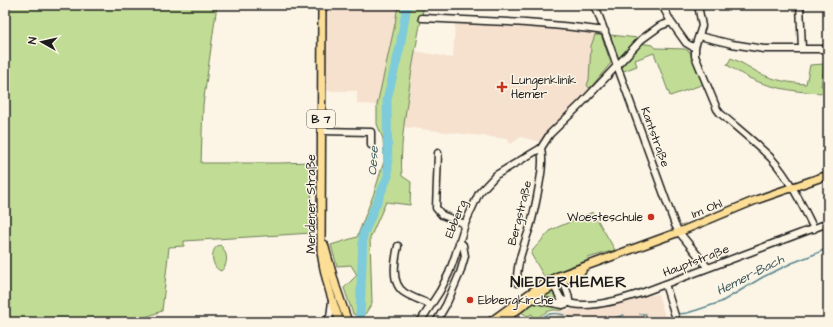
<svg xmlns="http://www.w3.org/2000/svg" width="833" height="327" viewBox="0 0 833 327" font-family="'Architects Daughter',sans-serif">
	<rect width="100%" height="100%" fill="#fcf5e5"/>
	<filter id="ink" filterUnits="userSpaceOnUse"><feTurbulence type="fractalNoise" baseFrequency=".025" numOctaves="2"/><feDisplacementMap in="SourceGraphic" scale="8" xChannelSelector="R" yChannelSelector="G"/><feConvolveMatrix kernelMatrix="1 2 1 2 8 2 1 2 1" color-interpolation-filters="sRGB"/></filter>
	<g filter="url(#ink)">
		<!-- built -->
		<path fill="#f6e1cf" d="M327 5H398L395 24 377 105 357 104V91H327Z
			M455 23 568 28 601 33 613 67 577 107 540 142 521 137 511 144 507 139 403 127 415 51 453 58Z
			M658 294 667 322H558L556 312Z"/>
		<!-- green -->
		<path fill="#c1dd95" stroke="#6e7c58" d="M5 5H217L203 105 201 163H280L311 162 312 233 184 241V246L169 247 162 311 132 322H5Z
			M398 5H424C418 35 412 66 408 96 404 123 400 150 402 176L411 182 410 205 386 202 370 238 372 303 364 316 353 314 344 288 357 275 351 265 337 266 331 245 357 237 374 193 384 161 383 139 377 124V105L395 24Z
			M607 34 610 35 638 38 640 39 617 63Z
			M595 35H601L611 63 591 87 589 88 587 85 589 80 591 46Z
			M640 43 653 45 656 48 685 49 690 52 704 84 670 96 654 53 635 60 637 66 621 72 618 65Z
			M731 58C741 62 750 68 759 73 774 80 789 83 806 84L810 65 824 64 821 86 828 85V93C802 93 773 89 749 78 741 74 734 69 727 65Z
			M593 212 615 250 588 258 586 261 571 266 545 278 531 254 533 250 551 230Z
			M220 245C228 252 229 264 221 271 211 268 209 248 220 245Z
			M553 288 564 309C560 311 558 310 554 310 546 311 541 315 535 320L532 314 527 316 520 311Z"/>
		<g fill="none" stroke-linecap="round" stroke-linejoin="round">
			<!-- stream -->
			<path stroke="#56858f" stroke-width="1.5" d="M640 314H646
				M679 314 687 313 697 310 721 302 763 277 792 263 815 254 828 248
				M569 317 581 322
				M612 319 624 315
				M537 322C546 313 553 312 564 315"/>
			<!-- river -->
			<path stroke="#7dcbdb" stroke-width="9" d="M360 317 363 235 388 176 387 99 400 47 407 5"/>
			<!-- minor casing -->
			<g stroke="#1c1c1c" stroke-width="9">
				<path id="minor" d="M595 5 675 225 679 232 708 268
					M662 5 671 22 686 43 691 46 695 47
					M698 5 702 26 695 47V56L717 109 720 113C737 128 755 142 771 158 789 178 802 204 814 229
					M800 5 802 49
					M422 18C483 21 544 22 605 31
					M699 36 732 44 764 49H828
					M321 131 371 132V145
					M438 153 436 208 442 215 465 224
					M398 246C395 260 390 284 405 293 413 298 423 301 431 305
					M560 280C565 284 570 296 569 303
					M555 281 554 286 561 299C565 301 568 303 573 304 594 308 624 299 644 292L828 223
					M517 283C516 264 524 245 530 227 533 217 535 207 537 197 540 180 544 164 541 148
					M665 284 677 322
					M532 299 563 305 569 303
					M325 322 330 317 332 301
					M420 322 440 291 449 273 455 256 465 224 479 193 496 175 541 148 550 134 580 105 642 39 660 26 671 22
					M436 322 446 305 460 273 465 256 463 245 459 241"/>
			</g>
			<!-- major casing -->
			<g stroke="#1c1c1c" stroke-width="10">
				<path id="major" d="M322 5 321 251C324 275 331 298 340 322
					M324 244 336 287 348 322
					M490 322 537 288 556 277 679 232 756 200 828 175
					M501 322 532 299 554 286 582 271"/>
			</g>
			<!-- minor -->
			<use href="#minor" stroke="#fcf5e5" stroke-width="6"/>
			<!-- major -->
			<use href="#major" stroke="#fcde96" stroke-width="7"/>
		</g>
	</g>
	<!-- markers -->
	<g fill="#c8321e" stroke="#fcf5e5" stroke-width="1.5">
		<path d="M500 81h4v4h4v4h-4v4h-4v-4h-4v-4h4z"/>
		<circle cx="651" cy="217" r="4"/>
		<circle cx="470" cy="300" r="4"/>
	</g>
	<g text-anchor="middle" dominant-baseline="central" stroke-width="3" stroke-linejoin="round" paint-order="stroke">
		<!-- shield labels -->
		<rect fill="#fcf5e5" stroke="#5f5d58" stroke-width="1" x="307" y="110" width="28" height="18" rx="3"/>
		<g font-size="11" font-weight="bold" fill="#1c1c1c">
			<text x="321" y="119">B 7</text>
		</g>
		<!-- poi labels -->
		<g font-size="12" fill="#1c1c1c" stroke="#fcf5e5" text-anchor="start">
			<text x="511" y="80">Lungenklinik<tspan x="511" dy="14">Hemer</tspan></text>
			<text x="643" y="217" text-anchor="end">Woesteschule</text>
			<text x="478" y="300">Ebbergkirche</text>
		</g>
		<!-- street labels -->
		<g font-size="12" fill="#1c1c1c" stroke="#fcf5e5">
			<text transform="translate(655 137) rotate(70)">Kantstraße</text>
			<text transform="translate(311 204) rotate(-90)">Mendener Straße</text>
			<text transform="translate(707 209) rotate(-22)">Im Ohl</text>
			<text transform="translate(520 213) rotate(-76)">Bergstraße</text>
			<text transform="translate(456 219) rotate(-69)">Ebberg</text>
			<text transform="translate(696 261) rotate(-21)">Hauptstraße</text>
		</g>
		<!-- water labels -->
		<g font-size="13" font-style="italic" fill="#3e595f" stroke="#fcf5e5">
			<text transform="translate(373 161) rotate(-87)">Oese</text>
			<text transform="translate(750 275) rotate(-27)">Hemer-Bach</text>
		</g>
		<!-- district labels -->
		<g font-size="16" font-weight="bold" letter-spacing="1" fill="#1c1c1c" stroke="#fcf5e5">
			<text x="569" y="282">NIEDERHEMER</text>
		</g>
	</g>
	<!-- margin -->
	<rect width="833" height="327" fill="none" stroke="#fcf5e5" stroke-width="20"/>
	<rect x="10" y="10" width="813" height="307" fill="none" stroke="#1c1c1c" stroke-width="1.5" filter="url(#ink)"/>
	<!-- north arrow -->
	<g transform="translate(42 42) rotate(278)" stroke="#fcf5e5" stroke-width="3" paint-order="stroke">
	<path d="M0-3L7 15L0 10L-7 15Z" fill="#1c1c1c"/>
	<text y="-6" font-size="11" font-weight="bold" text-anchor="middle" fill="#1c1c1c">N</text>
	</g>
</svg>
